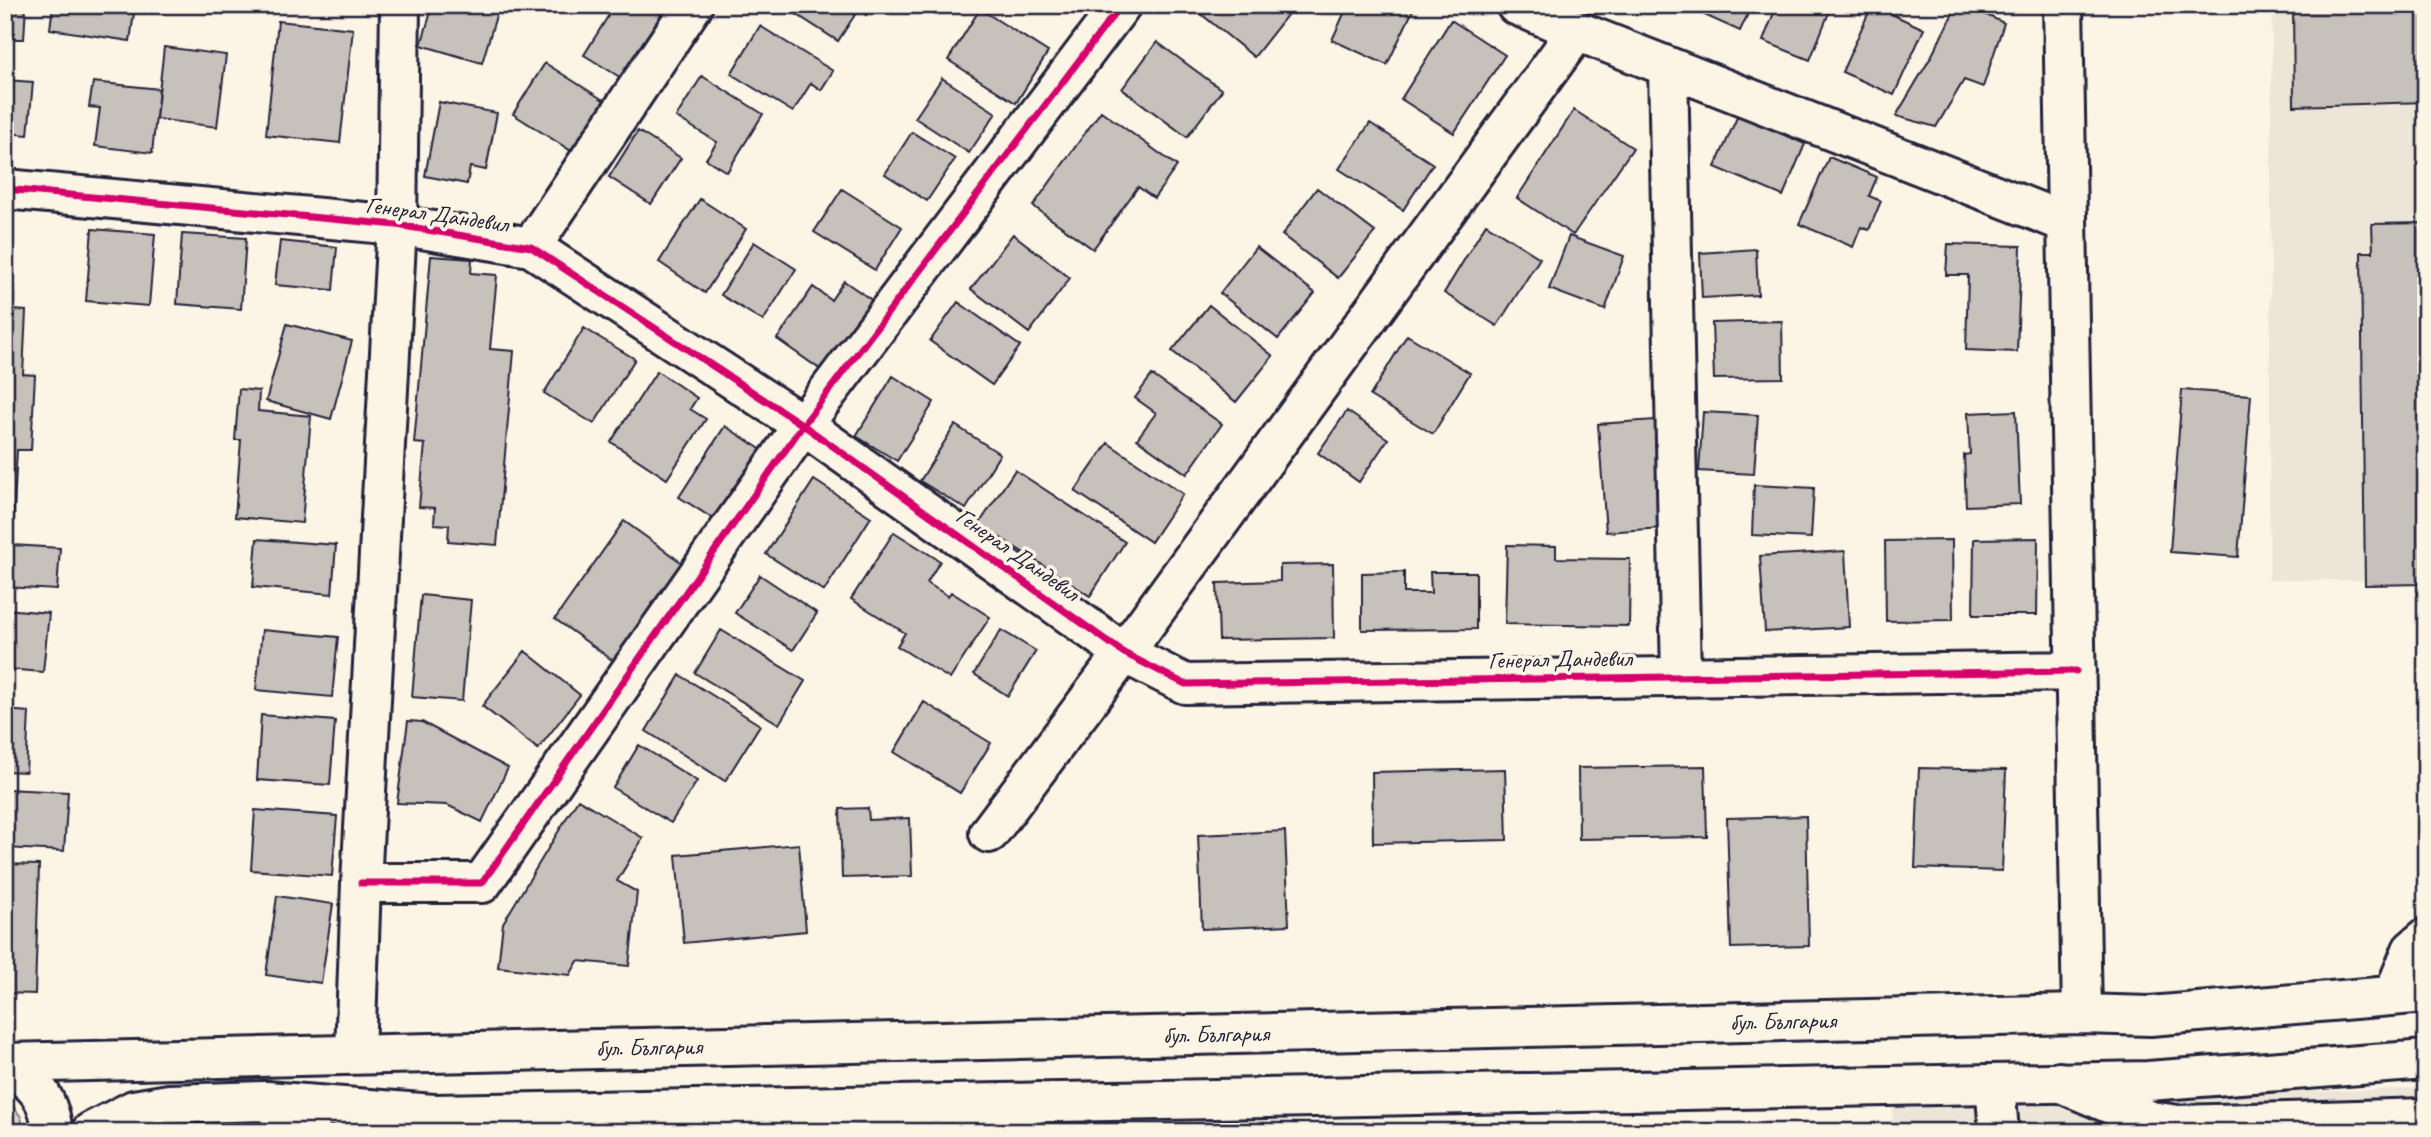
<svg xmlns="http://www.w3.org/2000/svg" width="2431" height="1137" viewBox="0 0 2431 1137" font-family="Caveat,sans-serif">
	<rect width="100%" height="100%" fill="#fcf5e5"/>
	<filter id="ink" filterUnits="userSpaceOnUse"><feTurbulence type="fractalNoise" baseFrequency=".0143" numOctaves="2"/><feDisplacementMap in="SourceGraphic" scale="14" xChannelSelector="R" yChannelSelector="G"/><feConvolveMatrix kernelMatrix="1 2 1 2 8 2 1 2 1" color-interpolation-filters="sRGB"/></filter>
	<g filter="url(#ink)">
		<!-- built -->
		<path fill="#ece5d8" d="M2272 5H2426V581L2269 580Z
			M2426 1088V1132H1892L1893 1106Z"/>
		<!-- green -->
		<path fill="#dcd6cc" stroke="#7f7c84" stroke-width="2" d="M5 1096 21 1117 24 1132H5Z"/>
		<!-- building -->
		<path fill="#c6c1bb" stroke="#22223b" stroke-width="2" d="M5 5H26L24 39H5Z
			M53 5H79L134 13 130 41 50 29Z
			M433 5H485L498 9 482 63 421 45Z
			M615 5H680L631 84 584 55Z
			M782 5H872L866 15 858 10 838 41Z
			M1190 5H1295L1254 57Z
			M1348 5 1415 6 1387 65 1332 40Z
			M1693 5H1752L1740 31 1691 9Z
			M1777 5H1832L1810 60 1763 41Z
			M1872 5 1924 29 1894 95 1842 72Z
			M1957 5H1965L2004 23 1983 87 1964 80 1936 127 1896 116 1931 57Z
			M2293 5H2426V102L2294 106Z
			M980 9 1048 52 1016 103 948 60Z
			M1451 20 1505 55 1454 133 1401 99Z
			M278 21 353 29 340 143 266 135Z
			M760 26 833 71 821 90 811 83 793 112 731 74Z
			M1157 42 1222 90 1187 137 1122 89Z
			M164 47 226 55 217 127 156 119Z
			M545 63 608 103 576 154 513 114Z
			M702 76 763 114 727 172 706 159 717 142 676 117Z
			M942 78 996 113 969 153 915 118Z
			M5 80 33 82 28 135 5 133Z
			M93 82 159 89 152 153 95 146 100 108 89 107Z
			M439 102 497 113 486 170 470 167 467 184 425 176Z
			M1574 110 1633 148 1573 235 1517 198Z
			M1101 111 1177 166 1154 198 1138 187 1093 249 1033 206Z
			M1738 115 1805 144 1783 196 1715 167Z
			M1370 123 1433 164 1403 210 1339 169Z
			M638 131 681 158 651 204 609 177Z
			M912 132 955 159 927 201 885 174Z
			M1829 157 1877 177 1869 196 1881 201 1869 230 1861 227 1853 247 1799 224Z
			M1317 188 1375 232 1338 278 1282 235Z
			M842 189 902 227 875 270 814 232Z
			M700 199 746 229 705 293 659 262Z
			M2426 223V584L2365 585 2361 252H2373L2372 224Z
			M1486 224 1540 258 1497 326 1444 293Z
			M92 229 155 234 149 306 86 301Z
			M182 234 246 238 241 309 177 304Z
			M1013 234 1070 278 1029 333 971 289Z
			M1569 236 1624 256 1605 310 1549 289Z
			M280 241 337 247 333 290 275 285Z
			M754 242 796 269 763 321 721 295Z
			M1948 244 2021 246 2017 352 1966 350 1968 275H1946Z
			M1256 247 1315 293 1278 339 1220 293Z
			M1756 249 1758 295 1702 298 1700 253Z
			M431 256 472 259 471 273 497 275 490 349 514 351 497 545 448 541 449 525 434 524 435 508 419 507 425 444 414 443Z
			M5 274H9L8 295H14L13 310 26 311 23 374 35 375 31 450H17L12 545 60 548 57 590 5 587Z
			M844 281 873 301 824 372 777 339 813 287 831 300Z
			M958 302 1020 346 992 385 930 341Z
			M1209 305 1273 356 1236 402 1172 351Z
			M1782 321 1783 378 1714 379 1712 323Z
			M287 324 352 341 331 419 266 401Z
			M584 328 635 359 594 424 544 393Z
			M1407 335 1470 373 1433 434 1370 396Z
			M657 371 697 398 690 409 706 419 667 479 611 442Z
			M1152 375 1222 424 1187 474 1137 439 1156 413 1135 398Z
			M893 376 934 402 897 461 856 436Z
			M239 389 259 391 258 411 311 416 302 523 235 517 241 440H235Z
			M2182 390 2251 395 2238 557 2170 552Z
			M1347 411 1388 439 1359 482 1318 453Z
			M2016 411 2020 504 1966 506 1964 455 1970 454 1968 413Z
			M1703 412 1758 415 1754 474 1699 471Z
			M1655 420 1662 528 1606 532 1598 424Z
			M955 425 1000 454 966 509 920 481Z
			M725 426 768 454 723 525 679 497Z
			M1108 443 1183 494 1151 542 1075 491Z
			M1015 470 1125 542 1090 596 979 524Z
			M814 480 871 517 824 591 766 554Z
			M1754 485 1814 488 1811 538 1752 535Z
			M624 521 685 565 615 662 555 619Z
			M894 532 940 561 927 583 948 596 951 592 990 617 950 679 897 646 905 633 851 599Z
			M2038 538 2037 615H1973L1974 539Z
			M257 539 336 545 332 594 253 587Z
			M1952 540 1953 620 1886 621 1885 541Z
			M1507 545 1556 546V558L1630 559 1629 626 1505 624Z
			M1845 551 1849 627 1765 632 1760 556Z
			M1333 564 1334 638 1219 640 1217 583 1280 581V565Z
			M1404 572V593H1431L1430 572H1476V629L1362 630V573Z
			M760 575 817 613 793 650 735 613Z
			M421 595 471 600 462 701 412 697Z
			M5 609 49 613 43 672 5 669Z
			M262 630 338 637 332 697 256 690Z
			M721 630 805 681 779 724 695 673Z
			M1001 630 1036 651 1008 696 974 674Z
			M525 651 580 695 538 749 482 706Z
			M680 675 760 725 725 781 646 731Z
			M924 702 991 743 960 793 894 752Z
			M5 710 29 712 26 772 5 771Z
			M261 715 335 721 330 785 257 780Z
			M408 721 422 722 508 768 482 822 447 805 397 803Z
			M639 745 697 781 671 823 613 788Z
			M1705 766 1707 837 1579 839 1578 768Z
			M1919 768 2006 770 2002 871 1915 868Z
			M1505 769 1507 840 1373 843 1372 772Z
			M5 789 68 792 64 851 5 848Z
			M578 799 643 838 617 881 637 892 629 966 578 961 570 975 498 967 503 923Z
			M868 808 869 820 910 818 912 876 842 878 840 809Z
			M255 810 337 816 332 876 251 870Z
			M1806 816 1809 946 1731 948 1727 818Z
			M1285 831 1289 925 1202 929 1198 835Z
			M799 844 806 931 684 943 676 855Z
			M5 864 39 865 35 994 5 993Z
			M277 896 333 904 321 983 266 975Z"/>
		<g fill="none" stroke-linecap="round" stroke-linejoin="round">
			<!-- minor casing -->
			<g stroke="#22223b" stroke-width="44">
				<path id="minor" d="M1516 5 1577 31 2067 223
					M2063 5 2082 1014
					M1668 67 1681 677
					M5 189 397 225 531 247 803 425 1124 653 1185 684 2076 671
					M531 247 693 5
					M989 833 1124 653 1577 31
					M361 883H482L803 425 1121 5
					M2394 994 2412 950 2426 938
					M355 1054 361 883 397 225 400 5
					M2059 1082 2151 1121 2178 1125 2426 1118
					M1995 1084 1999 1132
					M266 1101 311 1132
					M970 1132 1038 1102"/>
			</g>
			<!-- major casing -->
			<g stroke="#22223b" stroke-width="44">
				<path id="major" d="M5 1063 2082 1014 2150 1016 2426 993
					M5 1064C35 1083 48 1095 53 1132
					M91 1132 134 1110 169 1104 266 1101 434 1114 2148 1081 2426 1060"/>
			</g>
			<!-- minor -->
			<use href="#minor" stroke="#fcf5e5" stroke-width="38"/>
			<!-- major -->
			<use href="#major" stroke="#fcf5e5" stroke-width="38"/>
			<!-- cycleway casing -->
			<g stroke="#fcf5e5" stroke-width="11">
				<path id="cycleway" d="M5 189 397 225 531 247 803 425 1124 653 1185 684 2076 671
					M361 883H482L803 425 1121 5"/>
			</g>
			<!-- cycleway -->
			<use href="#cycleway" stroke="#d6006c" stroke-width="7"/>
		</g>
	</g>
	<g text-anchor="middle" dominant-baseline="central" stroke-width="7" stroke-linejoin="round" paint-order="stroke">
		<!-- street labels -->
		<g font-size="24" fill="#22223b" stroke="#fcf5e5">
			<text transform="translate(437 214) rotate(8)">Генерал Дандевил</text>
			<text transform="translate(1018 554) rotate(35)">Генерал Дандевил</text>
			<text transform="translate(1560 659) rotate(-1)">Генерал Дандевил</text>
			<text transform="translate(1783 1021) rotate(-1)">бул. България</text>
			<text transform="translate(1216 1034) rotate(-1)">бул. България</text>
			<text transform="translate(649 1047) rotate(-1)">бул. България</text>
		</g>
	</g>
	<!-- margin -->
	<rect width="2431" height="1137" fill="none" stroke="#fcf5e5" stroke-width="28"/>
	<rect x="14" y="14" width="2403" height="1109" fill="none" stroke="#22223b" stroke-width="2.5" filter="url(#ink)"/>
</svg>
